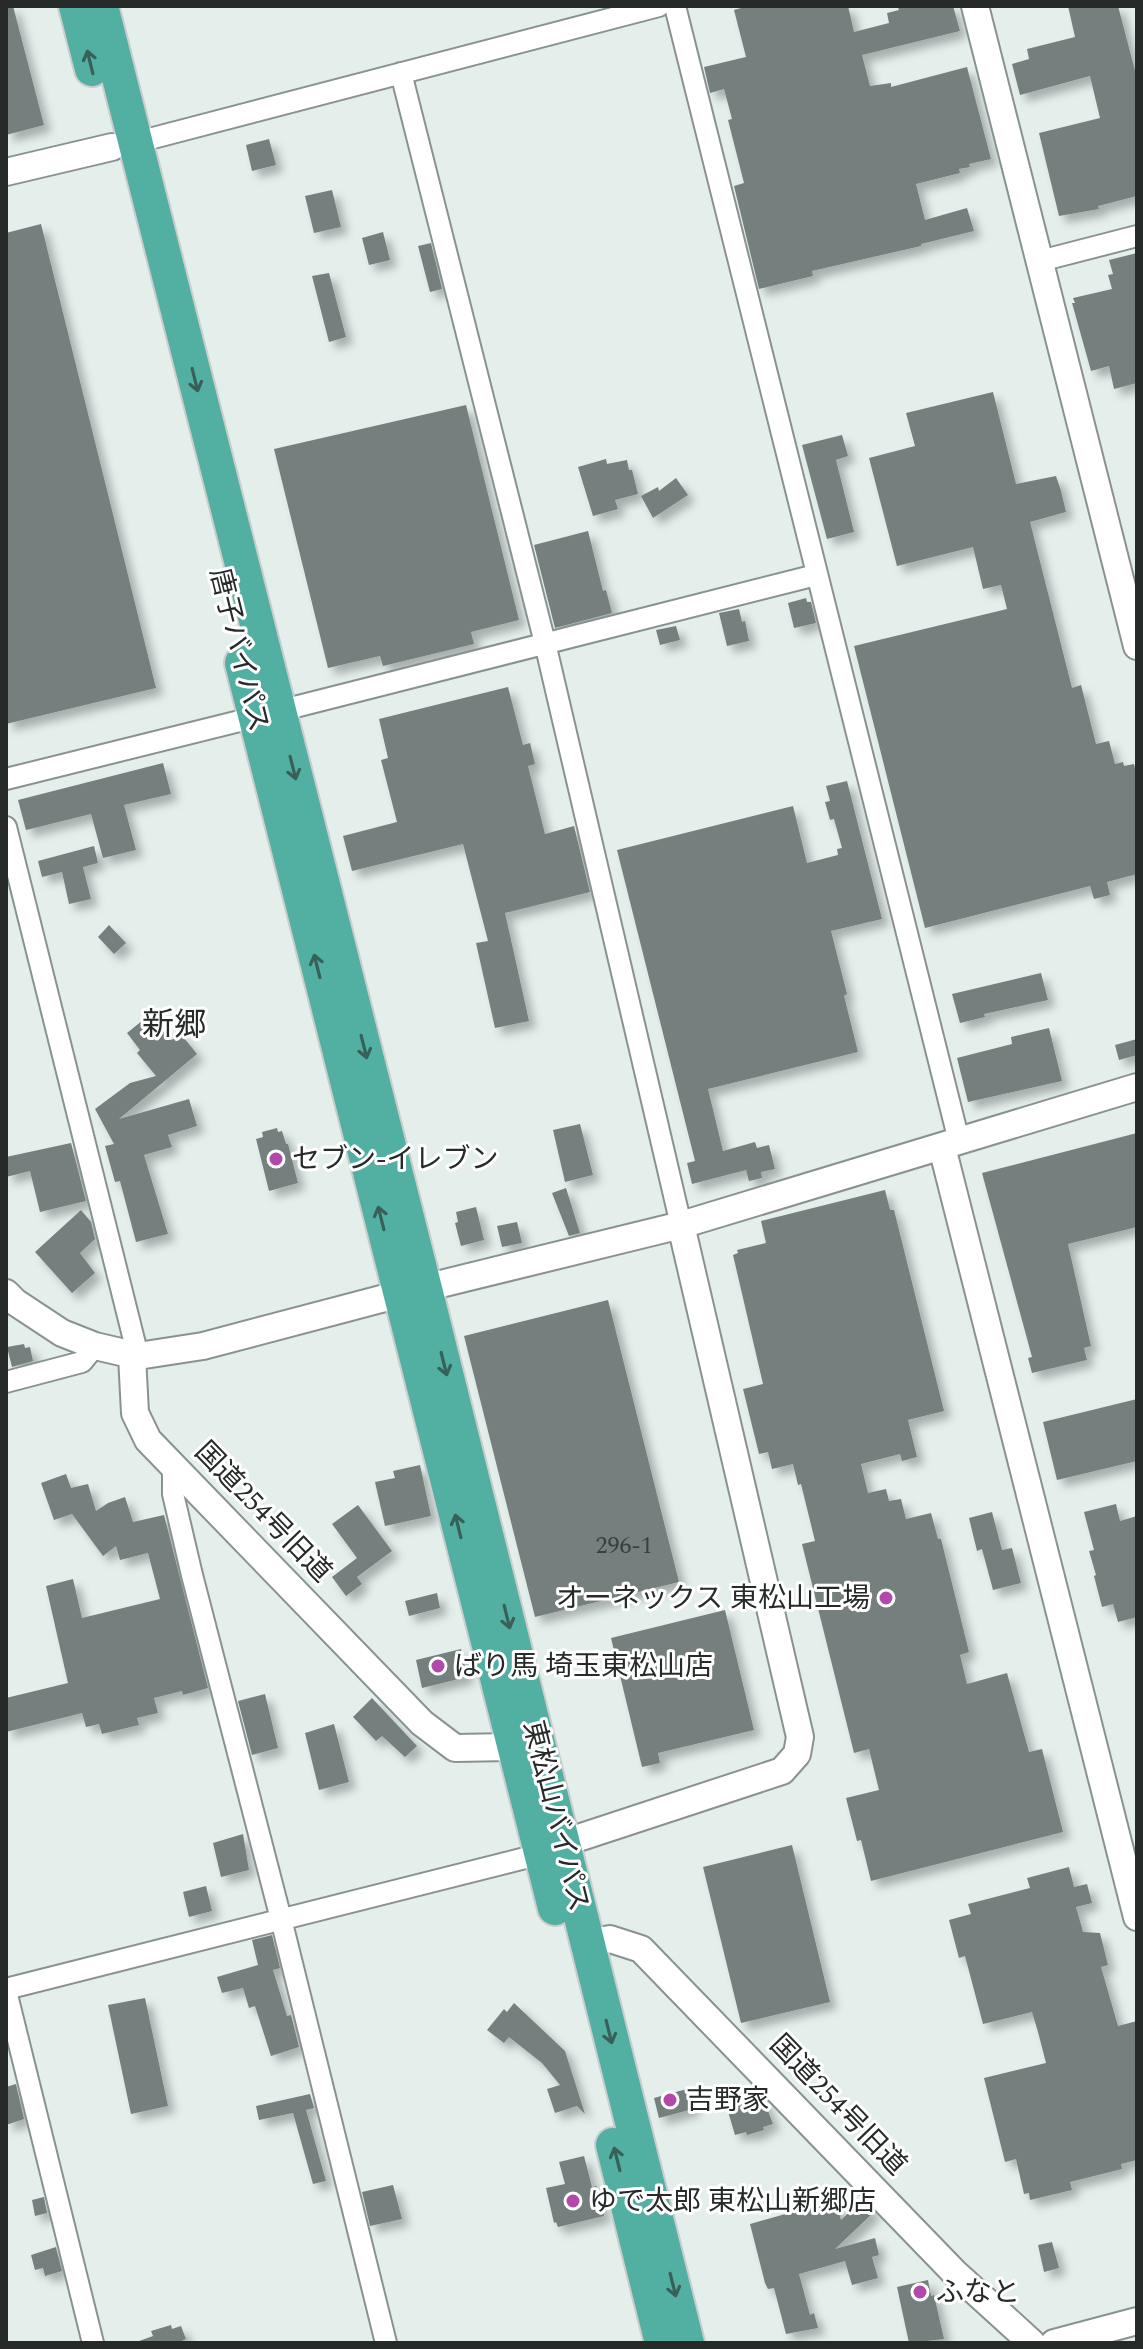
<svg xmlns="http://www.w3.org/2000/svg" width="1143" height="2349" viewBox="0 0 1143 2349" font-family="Spectral,'Noto Sans JP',serif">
	<defs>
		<filter id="shadow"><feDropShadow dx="7" dy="7" stdDeviation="4" flood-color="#0004"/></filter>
	</defs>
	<rect width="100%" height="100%" fill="#e4efec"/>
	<!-- building -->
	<path fill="#757f7d" filter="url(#shadow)" d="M6 6H13L44 125 6 135Z
		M748 6H848L854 32 889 23 887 13 899 10 897 6H953L960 31 862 55 870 86 891 83V87L967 67 991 159 969 164 970 167 959 169 960 173 916 184 925 220 967 208 974 231 921 244V246L812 271 813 276 759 289 734 186 744 183 728 120 732 119 724 89 710 93 704 67 746 57 734 10Z
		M1068 6H1118L1137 78V196L1098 206 1099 209 1059 216 1039 133 1100 118 1090 76 1020 95 1012 64 1029 59 1027 49 1075 37Z
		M269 139 276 165 252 171 246 145Z
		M332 190 341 227 314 233 305 196Z
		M41 224 156 688 6 724V233Z
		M383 232 390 260 369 265 362 238Z
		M431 243 442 289 430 292 418 246Z
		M1137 253V383L1114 389 1109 366 1091 371 1072 303H1075L1073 298 1112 289 1108 275 1113 274 1109 260Z
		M329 273 346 337 329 342 312 276Z
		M993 392 1016 484 1056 476 1061 491 1066 512 1030 522 1072 688 1081 685 1096 744 1109 741 1115 764 1123 762 1124 766 1134 764 1137 776V874L1107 882 1110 895 1094 899 1090 886 925 928 854 646 1007 609 1001 585 983 589 973 547 897 566 869 458 915 446 906 413Z
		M466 405 519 620 471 632 474 644 383 666 380 656 328 668 274 449Z
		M842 435 848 456 836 460 854 532 827 539 802 445Z
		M606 459 607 464 627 460 629 470H632L638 494 615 500 618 509 593 516 578 467Z
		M676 478 688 495 653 518 641 496 658 487 659 491Z
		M588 531 603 591 606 590 612 613 555 628 534 545Z
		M806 598 807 602H811L816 623 794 628 788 603Z
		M739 609 742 622 745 621 749 641 727 646 719 613Z
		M676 626 680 640 660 645 656 630Z
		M508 687 523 745 530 743 535 764 528 766 545 834 574 826 590 892 505 913 529 1021 495 1028 476 943 488 941 463 844 352 871 343 836 397 822 381 760 388 758 379 719Z
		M163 763 171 794 124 805 136 850 103 858 91 814 26 830 18 800Z
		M847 781 882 919 831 931 847 994 844 996 858 1052 708 1089 723 1151 755 1142 757 1148 769 1145 775 1169 761 1172 762 1178 749 1181 746 1170 692 1184 687 1163 695 1161 617 850 793 806 807 863 838 855 837 849 842 848 834 819 830 820 825 802 830 801 826 786Z
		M94 846 98 863 83 867 91 899 69 904 62 872 42 877 38 861Z
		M109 925 126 943 114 954 98 937Z
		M1041 973 1048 1000 984 1014 985 1017 960 1023 952 994Z
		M148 1016 172 1040 180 1033 197 1054 119 1119 189 1099 197 1126 168 1135 172 1147 144 1155 168 1234 136 1242 120 1181 115 1182 105 1146 114 1144 95 1109 130 1083 156 1076 137 1053 140 1050 127 1033Z
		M1049 1028 1062 1081 968 1102 957 1058 1012 1044 1011 1037Z
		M1137 1039V1055L1119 1060 1115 1045Z
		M580 1124 593 1175 565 1182 553 1130Z
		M277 1128 278 1132 282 1131 286 1144H288L298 1183 269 1191 256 1139 263 1137 262 1132Z
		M1137 1133V1227L1068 1244 1091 1346 1084 1348 1087 1360 1032 1373 1028 1358 1032 1357 982 1173Z
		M71 1143 86 1201 40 1212 30 1171 6 1177V1157Z
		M566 1188 580 1233 569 1236 552 1193Z
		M885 1190 890 1210H894L944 1411 908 1420 917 1457 902 1461 900 1454 861 1464 868 1493 886 1489 889 1501 901 1499 906 1519 931 1513 938 1539H941L969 1652 960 1655 967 1684 1007 1673 1029 1752 1042 1749 1063 1832 871 1881 861 1840 857 1841 846 1798 879 1790 869 1749 854 1753 802 1544 815 1541 801 1484 798 1485 793 1464 772 1469 768 1452 759 1454 743 1389 763 1384 733 1255 738 1253 737 1250 766 1243 761 1221Z
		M476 1207 484 1240 461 1246 455 1223 458 1222 456 1212Z
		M81 1210 91 1222 95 1239 80 1253 95 1273 72 1293 35 1252Z
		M517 1222 522 1243 502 1247 497 1226Z
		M608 1300 679 1582 535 1617 464 1336Z
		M24 1344 25 1348 30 1347 33 1361 12 1367 7 1347Z
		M1137 1399V1461L1057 1480 1043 1422Z
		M420 1465 431 1516 385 1526 375 1482 395 1478 393 1471Z
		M66 1474 71 1488 88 1484 96 1511 108 1503 125 1497 133 1522 164 1515 208 1688 183 1695 182 1691 154 1698 158 1713 137 1718 139 1725 102 1734 99 1724 86 1727 82 1713 6 1732V1698L68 1683 46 1586 73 1579 82 1618 160 1599 148 1553 120 1560 116 1546 103 1556 72 1514 54 1520 41 1483Z
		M1116 1504 1120 1521 1137 1516V1617L1118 1622 1113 1604 1102 1607 1094 1576 1096 1575 1089 1551 1094 1550 1084 1512Z
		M358 1505 392 1551 357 1577 362 1584 346 1596 332 1577 357 1558 332 1524Z
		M992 1512 1002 1550 1012 1548 1021 1583 993 1590 982 1549 977 1551 969 1518Z
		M437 1593 440 1608 409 1616 405 1601Z
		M725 1610 754 1730 658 1753 660 1763 642 1767 611 1638Z
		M461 1649 467 1677 422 1688 416 1660Z
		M265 1694 278 1748 252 1755 238 1701Z
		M372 1698 417 1746 405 1757 382 1736 376 1741 353 1717Z
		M334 1724 349 1782 319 1790 305 1733Z
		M243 1834 249 1870 221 1877 213 1843Z
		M792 1845 830 2002 741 2023 703 1867Z
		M1069 1867 1074 1887 1087 1884 1092 1903 1076 1907 1083 1932 1100 1933 1108 1965 1101 1967 1118 2026 1137 2021V2160L1121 2164 1122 2169 1070 2182 1072 2190 1030 2200 1029 2193 1024 2194 1016 2159 1005 2162 984 2078 1046 2063 1038 2032 1032 2012 983 2024 965 1956 959 1958 949 1920 971 1914 968 1904 1030 1888 1027 1878Z
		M206 1886 212 1911 189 1917 183 1892Z
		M272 1935 280 1968 273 1970 287 2016 291 2015 299 2047 271 2056 255 2006 249 2008 243 1988 222 1993 217 1977 258 1965 252 1940Z
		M145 1998 168 2106 131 2114 108 2005Z
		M514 2003 565 2051 585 2114 577 2106 555 2113 547 2089 560 2085 542 2063 509 2037 504 2043 487 2030 504 2009 507 2012Z
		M16 2084 24 2119 6 2125V2087Z
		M687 2089 693 2109 659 2118 654 2098Z
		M310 2094 314 2108 306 2110 326 2181 313 2184 293 2113 259 2120 256 2106Z
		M763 2098 773 2124 763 2127 764 2130 747 2135 746 2132 735 2135 727 2108Z
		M584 2156 592 2187 597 2186 604 2216 558 2227 556 2222 554 2223 546 2188 565 2184 559 2162Z
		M393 2185 402 2219 370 2226 362 2192Z
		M44 2197 47 2213 35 2216 32 2200Z
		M835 2200 841 2220 862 2200 874 2212 835 2249 875 2238 879 2255 872 2257 878 2278 852 2285 845 2261 799 2274 810 2315 814 2313 818 2328 786 2334 774 2288 768 2289 765 2283 750 2224Z
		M1052 2242 1059 2268 1044 2272 1038 2245Z
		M56 2247 62 2271 45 2276 43 2268 35 2270 31 2255Z
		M928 2280 931 2296 934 2295 944 2339 909 2343 897 2287Z
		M171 2325 172 2329 181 2326 186 2339 177 2343H139V2341L153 2336 151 2331Z"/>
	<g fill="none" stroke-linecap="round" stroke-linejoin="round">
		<!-- minor casing -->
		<g stroke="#899290" stroke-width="24">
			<path id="minor" d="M675 6 959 1141
				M401 73 545 643 681 1225
				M134 143 659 6
				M1040 261 1137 236
				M279 711 816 575
				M6 779 256 717
				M6 827 138 1356
				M6 1382 82 1362 95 1346
				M173 1464V1494L192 1575 281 1919 386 2343
				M6 1989 541 1854
				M6 1991 93 2343"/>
		</g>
		<!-- tertiary casing -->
		<g stroke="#899290" stroke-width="30">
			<path id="tertiary" d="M975 6 1137 646
				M6 172 112 147
				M942 1147 1137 1917
				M6 1293 15 1302 62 1333 95 1346 138 1356 203 1346 400 1294 681 1225 1137 1087
				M132 1356 135 1413 148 1440 422 1723 455 1748 513 1747
				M563 1843 782 1771 797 1754 800 1737 681 1225
				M587 1943 610 1939 641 1949 954 2272 1032 2343
				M1054 2343 1137 2321"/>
		</g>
		<!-- trunk casing -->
		<g stroke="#cbcccc" stroke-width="38">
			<path id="trunk" d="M76 6 92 69
				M101 6 425 1289 687 2343
				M242 663 555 1908
				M613 2145 662 2343"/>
		</g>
		<!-- minor -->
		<use href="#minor" stroke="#fff" stroke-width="20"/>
		<!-- tertiary -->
		<use href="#tertiary" stroke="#fff" stroke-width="26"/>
		<!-- trunk -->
		<use href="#trunk" stroke="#52b0a2" stroke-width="34"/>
	</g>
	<!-- one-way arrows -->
	<defs><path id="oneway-shaft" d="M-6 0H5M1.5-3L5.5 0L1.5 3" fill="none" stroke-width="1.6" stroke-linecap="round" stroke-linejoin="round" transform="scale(2)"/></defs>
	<g stroke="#386059">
		<use href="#oneway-shaft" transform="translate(90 62) rotate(-104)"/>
		<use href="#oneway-shaft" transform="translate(195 380) rotate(76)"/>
		<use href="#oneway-shaft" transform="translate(293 768) rotate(76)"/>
		<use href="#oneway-shaft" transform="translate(317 966) rotate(-104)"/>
		<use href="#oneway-shaft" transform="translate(364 1047) rotate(76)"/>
		<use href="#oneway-shaft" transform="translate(381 1218) rotate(-104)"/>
		<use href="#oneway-shaft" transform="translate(444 1364) rotate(76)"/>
		<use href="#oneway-shaft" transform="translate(458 1526) rotate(-104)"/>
		<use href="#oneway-shaft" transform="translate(507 1617) rotate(76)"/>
		<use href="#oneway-shaft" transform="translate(609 2032) rotate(76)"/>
		<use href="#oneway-shaft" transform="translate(617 2159) rotate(-104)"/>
		<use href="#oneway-shaft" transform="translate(673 2285) rotate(76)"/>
	</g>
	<!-- markers -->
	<g fill="#b248aa" stroke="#fff" stroke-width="3">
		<circle cx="276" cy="1159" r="8"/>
		<circle cx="886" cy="1598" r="8"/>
		<circle cx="438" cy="1666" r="8"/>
		<circle cx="670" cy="2100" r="8"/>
		<circle cx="573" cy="2201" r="8"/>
		<circle cx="920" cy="2292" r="8"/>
	</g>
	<g text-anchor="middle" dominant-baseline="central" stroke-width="6" stroke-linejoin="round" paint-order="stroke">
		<!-- number labels -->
		<g font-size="24" fill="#3a3f3e">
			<text x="624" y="1546">296-1</text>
		</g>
		<!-- street labels -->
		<g font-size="28" fill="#262a29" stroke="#fff">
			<text transform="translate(239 650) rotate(76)">唐子バイパス</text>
			<text transform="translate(263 1512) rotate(46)">国道254号旧道</text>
			<text transform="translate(556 1816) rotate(76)">東松山バイパス</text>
			<text transform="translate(838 2105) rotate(46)">国道254号旧道</text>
		</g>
		<!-- poi labels -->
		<g font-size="28" fill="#262a29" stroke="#fff" text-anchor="start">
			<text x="292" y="1159">セブン-イレブン</text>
			<text x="870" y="1598" text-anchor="end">オーネックス 東松山工場</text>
			<text x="454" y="1666">ばり馬 埼玉東松山店</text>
			<text x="686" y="2100">吉野家</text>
			<text x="589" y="2201">ゆで太郎 東松山新郷店</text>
			<text x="936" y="2292">ふなと</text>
		</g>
		<!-- quarter labels -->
		<g font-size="32" fill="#262a29" stroke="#fff">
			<text x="174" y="1025">新郷</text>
		</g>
	</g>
	<!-- border -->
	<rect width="1143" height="2349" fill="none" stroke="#262a29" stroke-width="16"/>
</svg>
